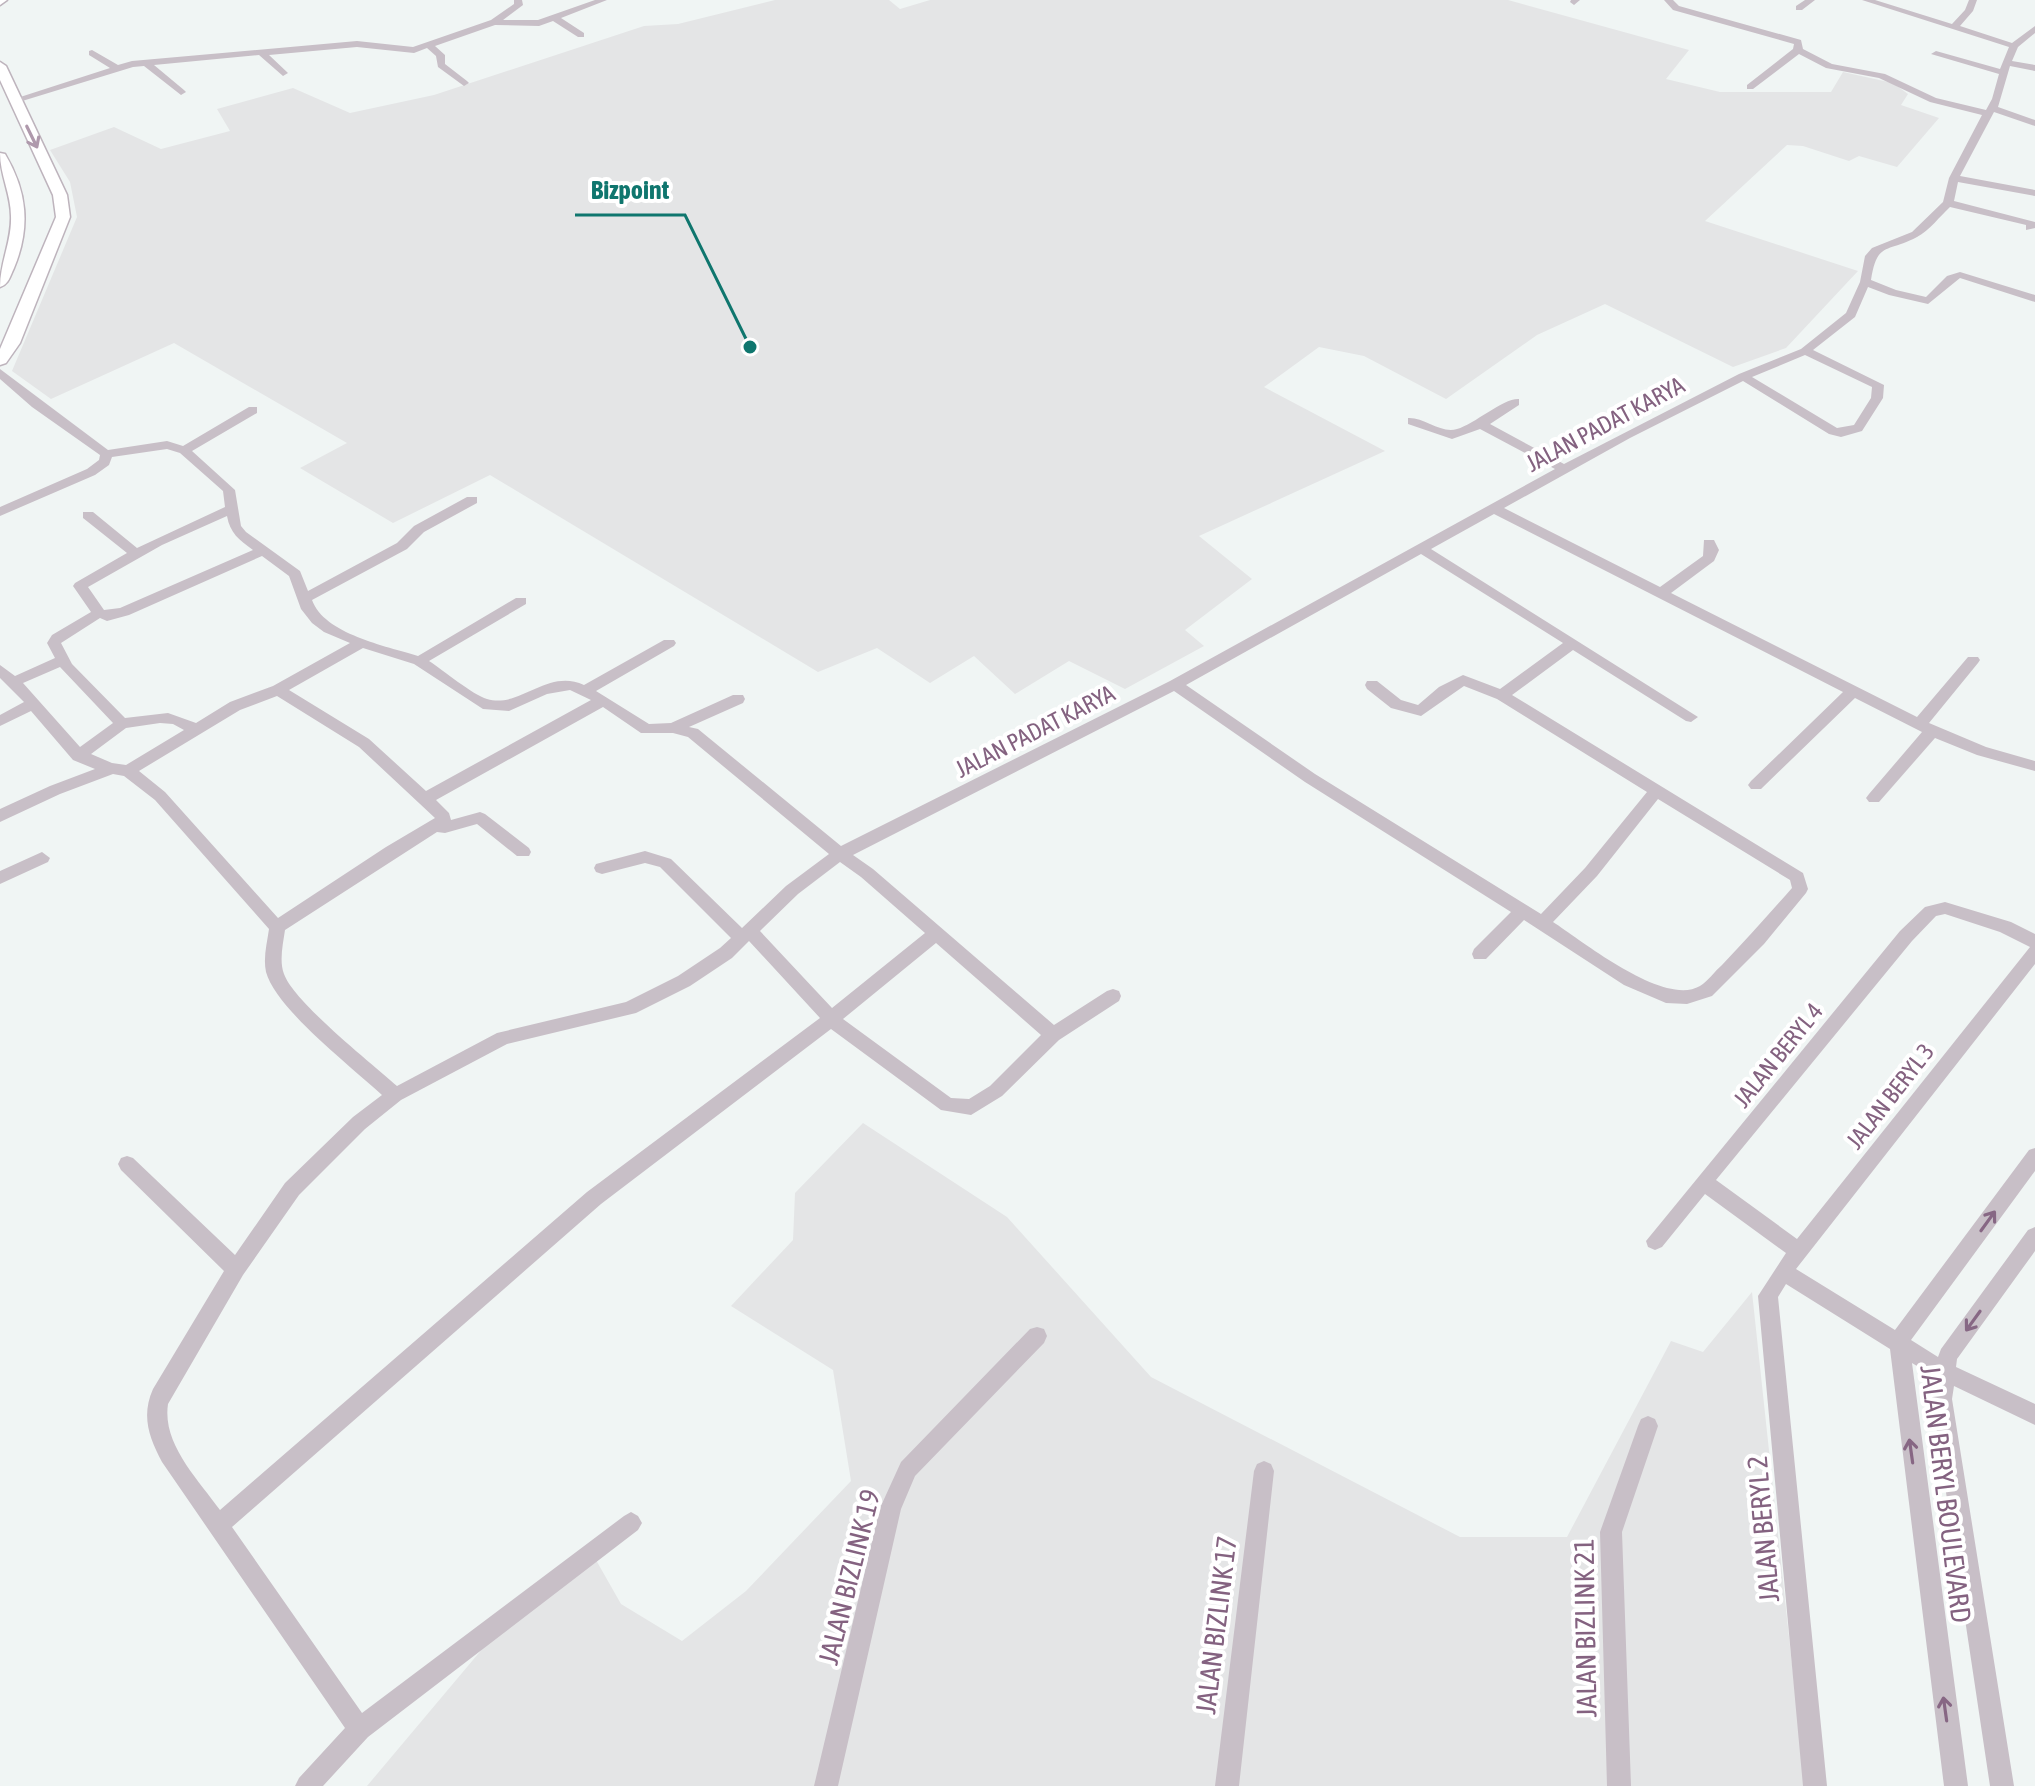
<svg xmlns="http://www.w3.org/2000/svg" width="2035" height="1786" viewBox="0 0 2035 1786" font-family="'Asap Condensed',sans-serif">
	<rect width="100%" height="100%" fill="#f0f5f4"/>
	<!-- built -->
	<path fill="#e4e5e6" d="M775 0H889L900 9 930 0H1508L1689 50 1666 79 1720 92H1831L1843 72 1893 83 1908 94 1901 105 1939 118 1897 167 1859 156 1849 161 1803 146 1787 145 1705 221 1858 271 1786 348 1733 367 1605 304 1537 335 1446 399 1364 356 1319 347 1264 387 1385 451 1199 536 1252 579 1185 630 1204 646 1125 689 1069 661 1015 694 974 656 930 683 877 648 818 672 490 475 393 523 300 468 347 443 174 343 51 399 12 371 77 217 70 182 50 150 114 127 161 149 230 131 217 109 293 88 350 113 434 95 644 26 678 24Z
		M863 1123 1007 1217 1151 1377 1460 1537H1567L1671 1341 1703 1352 1752 1292 1805 1786H367L499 1629 596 1560 621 1604 682 1641 746 1591 851 1481 833 1370 731 1306 793 1240 795 1193Z"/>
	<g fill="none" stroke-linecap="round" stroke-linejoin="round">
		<!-- secondary casing -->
		<g stroke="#beb4bd" stroke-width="3">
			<path id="secondary" d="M0 0H7L0 5Z
				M0 62 6 66 67 195 70 217 20 343 6 363 0 365V349L56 217 53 195 0 80Z
				M0 153 5 154C27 191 31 227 14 268 10 276 9 284 0 287 0 262 12 241 11 216 11 194 0 175 0 153Z"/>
		</g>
		<!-- street -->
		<path fill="#c8bfc7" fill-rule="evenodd" d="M514 0H522L523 5 503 20H538L595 0H607L561 18 584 33V37H578L553 21 539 26 495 25 435 46 445 55V64L467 81 469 83 464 86 438 67 436 56 427 48 414 53 357 47 269 55 288 73 283 76 259 55 154 65 184 90 186 92 181 95 144 66 133 67 19 102 11 100 110 68 89 55V51L92 50 118 65 132 61 357 41 413 47 491 20 514 4Z
			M1571 0H1580L1574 5 1570 2Z
			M1664 0H1673L1679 6 1801 40 1803 49 1832 64 1885 74 1936 98 1986 110 1992 99 1999 74 1931 54 1936 51 2000 69 2009 47 1862 0H1875L1952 24 1965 10 1969 0H1977L1973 11 1960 26 2012 43 2035 26V33L2018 47 2012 61 2035 65V71L2010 66 1998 107 2035 120V126L1994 112 1960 176 2035 190V196L1958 182 1954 201 2035 222V228L2026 230V225L2022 224 1950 207C1940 216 1929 231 1917 237 1887 253 1877 241 1871 280L1896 290 1926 297 1947 276 1960 272 2035 295V302L1960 278 1928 304 1889 295 1868 287 1855 317 1813 350 1884 385 1883 398 1862 431 1841 437 1829 434 1743 381 1630 438 1504 508 1660 587 1703 556 1704 540H1714L1719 550 1714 561 1671 593 1917 717 1968 657H1978L1980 660 1978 663 1929 723 1986 747 2035 761V771L1977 755 1935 738 1879 802H1869L1866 798 1869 794 1922 732 1855 698 1761 789H1751L1748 785 1751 781 1843 692 1494 514 1431 549 1698 717 1691 722 1686 721 1573 650 1512 695 1803 873 1808 889 1806 893 1764 944 1712 996 1687 1004 1666 1003 1624 985 1524 920 1486 959H1474L1472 954 1474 949 1511 912 1305 782 1174 691 853 855 873 869 1054 1025 1107 991 1113 989 1119 991 1121 996 1119 1001 1059 1040 1002 1096 971 1115 941 1110 831 1029 601 1204 232 1527 362 1713 624 1516 631 1512 638 1516 642 1523 638 1530 368 1737 323 1786H295L299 1778 345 1728 162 1462C149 1437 141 1416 153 1389L224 1271 121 1170 118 1164 121 1158 127 1156 133 1158 235 1255 285 1183 353 1117 382 1095C353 1068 276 1009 266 972 263 958 267 943 269 929L155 800 124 776 113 774 60 794 0 822V809L50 786 95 769 73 760 31 711 0 726V715L24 702 0 678V665L15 676 55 658 47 643 52 635 91 612 73 586 75 583 127 553 83 518V512H93L137 548 225 507 223 491 180 453 167 449 112 457 109 465 95 475 0 516V507L87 469 99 460 100 455 32 407 0 379V369L108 450 167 441 183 446 249 407H257V413L192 451 235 490 241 526 246 532 300 571 308 591 397 543 414 526 467 497H477V503L424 532 407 549 312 600C324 634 386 646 418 656L516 598H526V604L429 661C443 670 473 695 487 699 520 709 547 668 584 685L664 640H674L676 643 674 646 596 691 649 724 671 723 733 695H743L745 699 743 703 689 727 698 729 841 846 1170 681 1555 469 1480 429 1452 439 1408 424V418C1424 417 1441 434 1457 429 1475 424 1503 398 1519 399V405L1490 424 1564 464 1739 374 1801 349 1846 313 1860 282 1865 256 1872 248 1912 232 1943 202 1949 178 1982 115 1930 102 1879 78 1826 68 1799 54 1753 89H1747V85L1793 49 1794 44 1673 10ZM1805 355 1872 387 1871 398 1854 425 1837 428 1752 377ZM227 516C230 533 239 540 253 550L120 608 104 610 88 587 162 545ZM1421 554 1563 643 1500 689 1463 675 1439 687 1418 705 1401 700 1377 681H1367L1365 685 1367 689 1391 708 1421 716 1464 686 1497 699 1647 792 1585 868 1541 914 1315 774 1186 685ZM262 556 289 576 301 609 312 623 324 632 350 643 273 686 230 702 196 723 168 713 125 718 72 664 61 643 100 618 107 621 129 615ZM363 648 414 664 483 709 509 711 547 694 570 690 591 700 426 791 369 739 289 690ZM60 667 113 723 80 747 23 683ZM277 696 359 747 435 818 386 847 278 918 165 792 139 771 240 710ZM603 707 641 733H673L688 737 829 854 786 886 742 928 671 859 645 851 596 864 594 868 596 872 602 874 645 863 660 867 731 938 720 948 678 976 626 1002 497 1033 397 1086C371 1063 294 1002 284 974 279 961 283 944 285 930L437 832 445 833 477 824 517 856H529L531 852 529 848 485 814 480 812 451 820 449 813 436 800ZM160 723 173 724 184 730 126 765 112 763 91 754 126 728ZM1658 799 1790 880 1792 888C1769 914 1746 940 1722 965 1715 971 1708 981 1700 986 1664 1007 1584 942 1553 922L1597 876ZM840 862 861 877 925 933 832 1008 760 931 798 894ZM749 941 820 1018 587 1192 220 1510C198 1479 162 1444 168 1404L243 1275 299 1195 365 1129 401 1100 507 1044 636 1013 690 986 732 958ZM936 943 1041 1035 990 1086 969 1099 951 1098 843 1019Z
			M1805 0H1815L1802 10H1796V6Z
			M42 852 50 858 48 862 0 884V871Z
			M1945 902 2011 922 2035 934V964L1796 1269 1895 1330 2029 1150 2035 1148V1171L1911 1340 1938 1357 1941 1349 2028 1230 2035 1227V1251L1957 1359 1956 1367 2035 1404V1425L1954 1386 1952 1399 2014 1786H1990L1932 1399 1935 1377 1912 1363 1968 1786H1944L1890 1349 1786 1284 1778 1297 1827 1786H1803L1758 1296 1786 1253 1705 1194 1662 1247 1655 1250 1648 1247 1646 1241 1900 931 1925 907ZM1945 914 2000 932 2030 947 1797 1239 1716 1180 1912 941 1936 916Z
			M1037 1327 1044 1329 1047 1336 1044 1343 915 1476 901 1509 838 1786H814L880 1508 901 1462 1030 1329Z
			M1648 1416 1655 1419 1658 1426 1622 1532 1631 1786H1607L1600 1532 1638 1426 1641 1419Z
			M1264 1461 1271 1464 1274 1471 1239 1786H1215L1254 1471 1257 1464Z"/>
		<!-- secondary -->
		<use href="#secondary" fill="#fff" fill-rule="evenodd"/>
	</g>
	<!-- one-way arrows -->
	<defs><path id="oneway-shaft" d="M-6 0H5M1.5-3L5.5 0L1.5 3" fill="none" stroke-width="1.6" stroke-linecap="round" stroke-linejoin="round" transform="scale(2)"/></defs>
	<use stroke="#af99ac" href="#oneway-shaft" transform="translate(32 137) rotate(64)"/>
	<g stroke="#876784">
		<use href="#oneway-shaft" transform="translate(1988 1221) rotate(-54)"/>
		<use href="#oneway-shaft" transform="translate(1973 1321) rotate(126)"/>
		<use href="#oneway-shaft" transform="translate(1911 1451) rotate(-98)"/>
		<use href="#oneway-shaft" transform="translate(1945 1709) rotate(-98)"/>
	</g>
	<g text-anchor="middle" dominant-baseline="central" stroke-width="8" stroke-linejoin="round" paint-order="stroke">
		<!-- street labels -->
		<g font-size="24" fill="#846280" stroke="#fff">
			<text transform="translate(1605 424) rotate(-28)">JALAN PADAT KARYA</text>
			<text transform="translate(1035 731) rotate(-27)">JALAN PADAT KARYA</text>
			<text transform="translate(1778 1055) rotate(-51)">JALAN BERYL 4</text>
			<text transform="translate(1890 1096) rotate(-52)">JALAN BERYL 3</text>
		</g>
		<!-- near-street labels -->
		<g font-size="28" fill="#846280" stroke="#fff">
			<text transform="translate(1946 1494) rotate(83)">JALAN BERYL BOULEVARD</text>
			<text transform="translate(1763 1529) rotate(-95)">JALAN BERYL 2</text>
			<text transform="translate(849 1577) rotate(-76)">JALAN BIZLINK 19</text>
			<text transform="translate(1216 1625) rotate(-83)">JALAN BIZLINK 17</text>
			<text transform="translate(1585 1628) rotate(-91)">JALAN BIZLINK 21</text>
		</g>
	</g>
	<!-- callouts -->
	<path fill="none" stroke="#0f766e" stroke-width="3" d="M750 347L685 215H575"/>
	<circle fill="#0f766e" stroke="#fff" stroke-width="3" cx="750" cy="347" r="8"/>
	<g font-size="26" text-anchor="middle" font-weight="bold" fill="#0f766e" stroke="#fff" stroke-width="8" stroke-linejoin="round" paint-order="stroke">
		<text x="630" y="199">Bizpoint</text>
	</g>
</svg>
